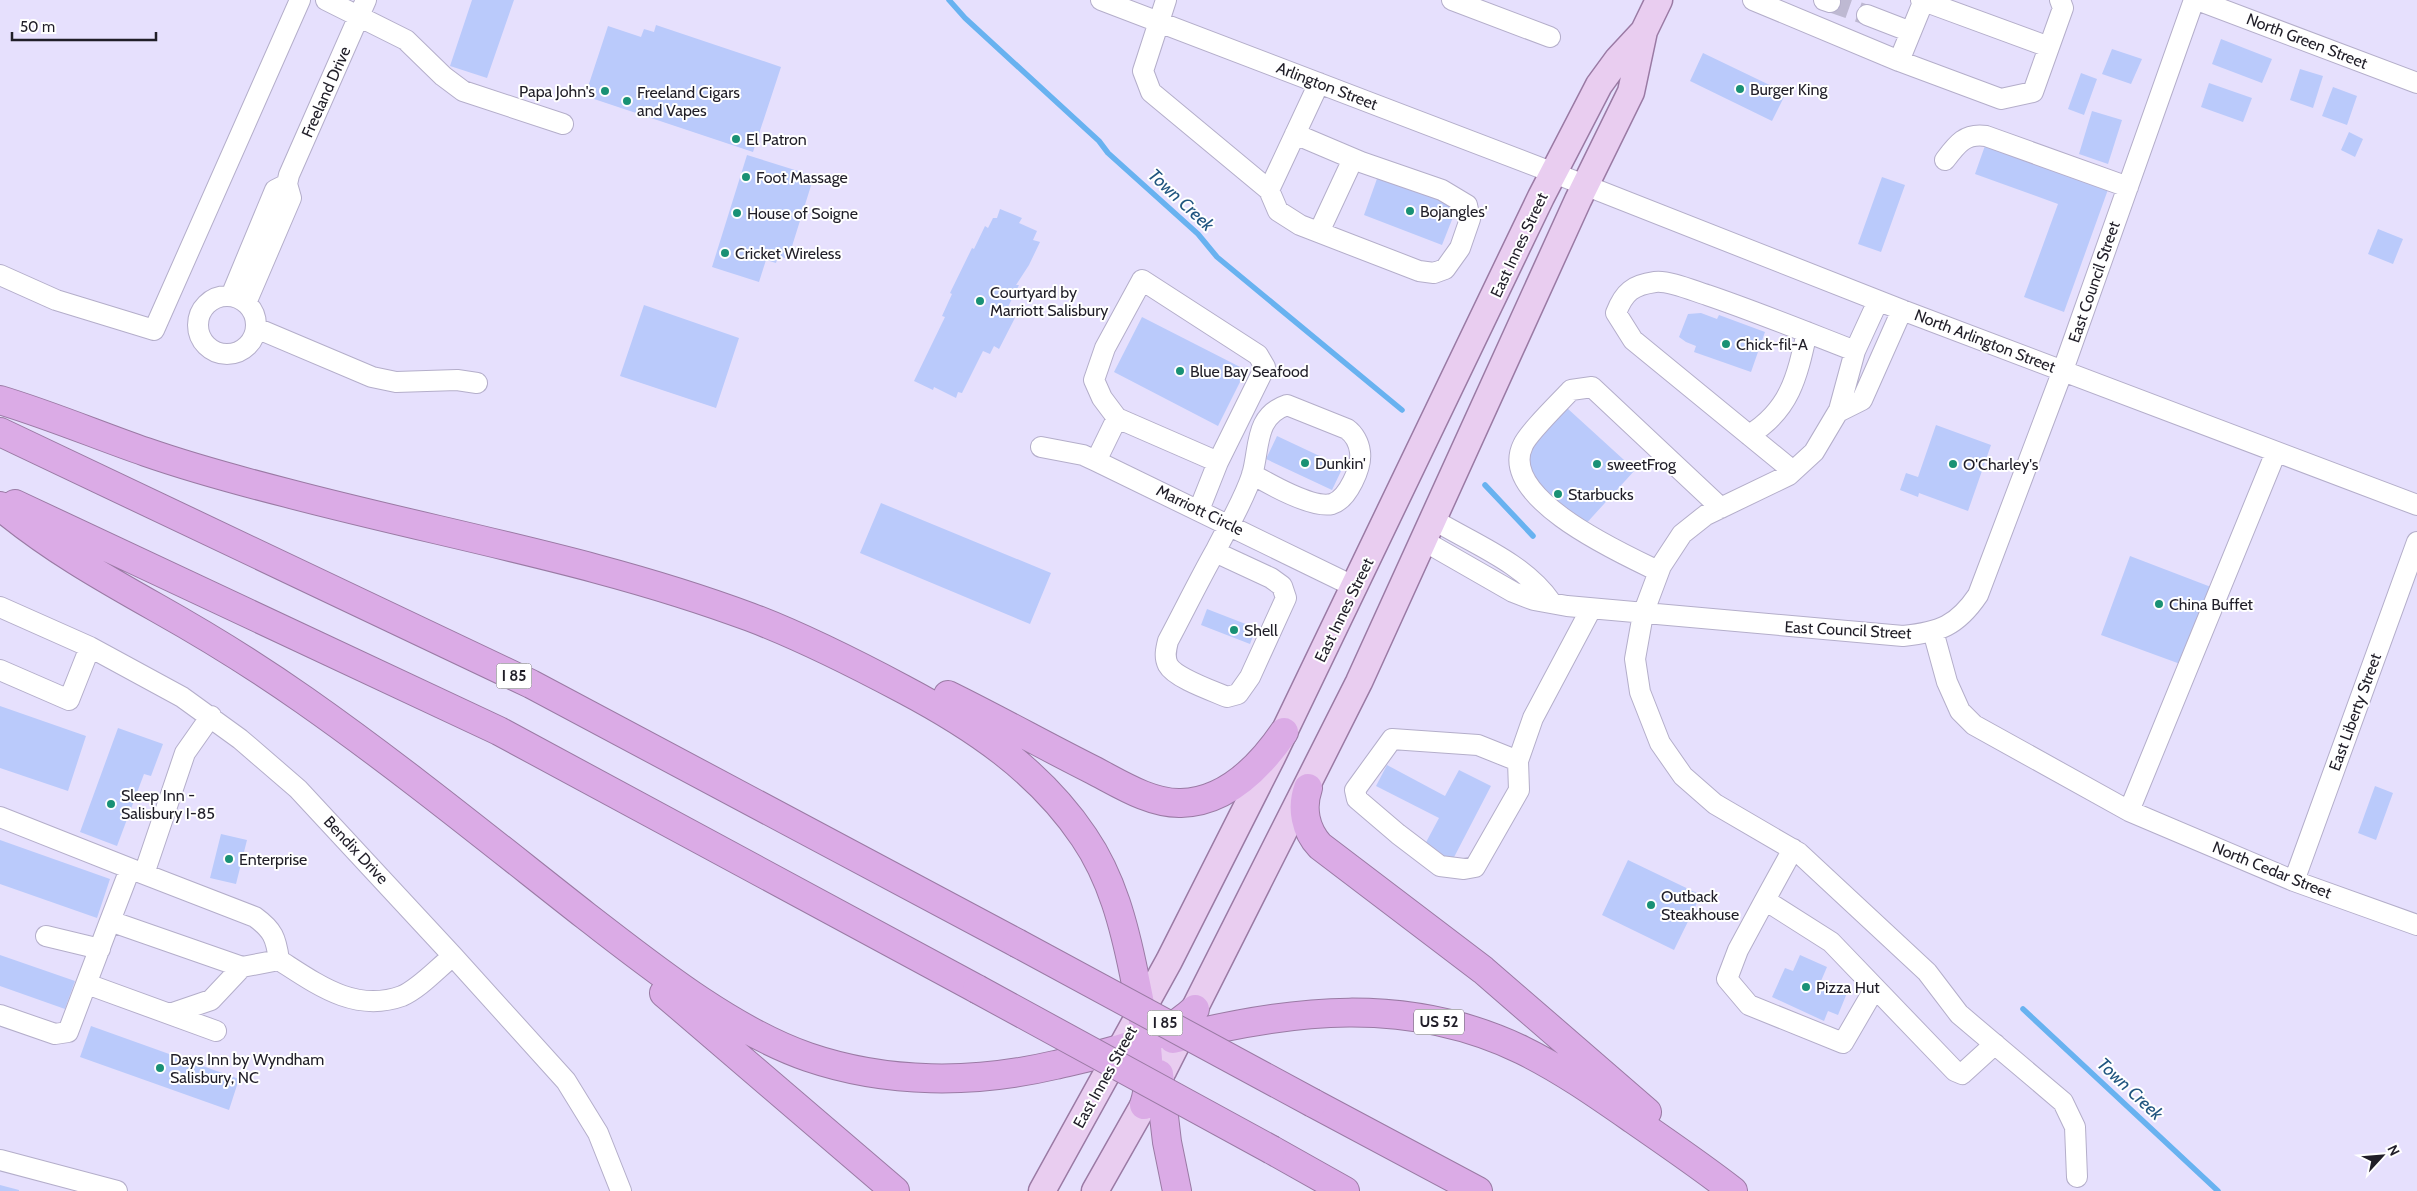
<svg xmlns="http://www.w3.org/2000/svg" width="2417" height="1191" viewBox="0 0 2417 1191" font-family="Cabin,sans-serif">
	<rect width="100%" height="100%" fill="#e6e0fd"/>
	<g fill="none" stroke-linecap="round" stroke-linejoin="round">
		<!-- stream -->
		<path stroke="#68b2f0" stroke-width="5.5" d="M949 0 965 18 1099 141 1108 153 1198 234 1217 257 1402 410
			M1485 485 1533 536
			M2023 1009 2218 1191"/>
	</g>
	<!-- building -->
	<path fill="#bacafb" d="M472 0H514L487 78 450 66Z
		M656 25 781 67 753 152 585 96 608 26 641 37 644 29 654 32Z
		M2221 39 2272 59 2262 83 2212 64Z
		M2112 49 2142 59 2131 84 2102 74Z
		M1703 53 1786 93 1772 121 1690 81Z
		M2300 69 2323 76 2313 108 2290 100Z
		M2081 73 2097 79 2084 115 2068 109Z
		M2209 83 2252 98 2243 122 2201 107Z
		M2333 87 2357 96 2347 125 2322 116Z
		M2092 111 2122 120 2108 164 2079 154Z
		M2349 132 2363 139 2355 157 2341 150Z
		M1987 140 2110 184 2064 312 2024 297 2058 204 1975 174Z
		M747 155 814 176 788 259 778 256 776 263 766 260 759 282 712 267Z
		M1378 176 1457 207 1442 245 1364 215Z
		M1882 177 1905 185 1881 252 1858 244Z
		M1000 209 1022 218 1019 223 1037 231 1033 240 1040 242 1029 265 1016 285H1019L1008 307 1018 312 999 349 994 346 990 354 983 351 962 393 958 392 956 398 934 387 933 390 914 381 945 317 942 316 952 294 950 293 972 248 974 249 985 226 988 228 993 218H997Z
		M2378 229 2403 239 2393 264 2368 254Z
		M644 305 739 338 716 408 620 376Z
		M1701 313 1717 319 1719 315 1765 332 1751 372 1694 352 1696 346 1686 342 1679 337 1688 314Z
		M1142 317 1246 370 1218 426 1114 372Z
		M1567 408 1635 470 1583 527 1530 479 1529 451Z
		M1936 425 1991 445 1968 511 1919 493 1918 497 1900 490 1906 473 1918 477Z
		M1277 436 1343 467 1332 490 1266 459Z
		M881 503 1051 573 1030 624 860 553Z
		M2130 556 2211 587 2183 665 2101 635Z
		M1207 609 1256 628 1250 644 1201 625Z
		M0 706 86 736 68 791 0 768Z
		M118 728 163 744 151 776 144 774 117 846 80 832Z
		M1387 765 1445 796 1459 770 1491 786 1451 863 1423 848 1439 818 1376 786Z
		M2375 786 2393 793 2376 840 2358 833Z
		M221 834 247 840 236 884 210 878Z
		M0 840 110 879 97 918 0 884Z
		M1628 860 1701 895 1674 950 1602 915Z
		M0 955 75 981 65 1009 0 986Z
		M1800 955 1827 967 1821 981 1847 993 1838 1015 1828 1011 1824 1021 1772 997 1785 968 1793 971Z
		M91 1026 239 1079 229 1110 80 1057Z
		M0 1185 19 1190V1191H0Z"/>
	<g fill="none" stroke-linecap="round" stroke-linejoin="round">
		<!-- minor-tunnel -->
		<path stroke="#beb9d2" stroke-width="20" stroke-dasharray="20 10" stroke-linecap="butt" d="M1830 2 1867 15"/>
		<!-- minor casing -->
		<g stroke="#b4aeca" stroke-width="22">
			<path id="minor" d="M326 0 406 40 443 76 463 91 563 124
				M1101 0 1554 173 1902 310 2417 505
				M1166 0 1143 71 1151 92 1269 190 1278 211 1300 225 1419 271 1434 273 1445 269 1460 248 1470 219 1467 205 1442 190 1361 162 1295 134
				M1452 0 1550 37
				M1753 0 1899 61 1924 0
				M1824 0 1830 2
				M1921 0 2049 47
				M2197 0 2417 83
				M1867 15 1911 32
				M1899 61 2001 99 2033 92 2063 8 2060 0
				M1945 160C1957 144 1965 133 1986 136L2128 187
				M1269 190 1319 83
				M1319 232 1353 159
				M0 275 56 300 154 330 300 0
				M198 325a29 29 0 1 1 58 0a29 29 0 1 1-58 0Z
				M231 296 275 190 287 184
				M1878 301 1855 351 1839 410 1814 452 1789 475 1706 515 1682 534 1661 566 1643 614 1635 659 1640 692 1660 743 1683 776 1715 804 1799 853 1927 972 1959 1014 2063 1102 2075 1127 2077 1177
				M246 303 291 198 287 184 289 175 366 0
				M256 328 372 377 396 382 457 380 477 383
				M1838 412 1862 400 1902 310
				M1749 435C1790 410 1797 377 1807 332
				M1041 447 1083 455 1096 461 1355 587
				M1096 461 1117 418
				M1793 471 1633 340 1616 313C1624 292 1633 285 1655 282 1668 280 1694 291 1707 295 1757 312 1806 332 1855 351
				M1199 510 1218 462 1265 367 1258 355 1142 280 1105 348 1094 380 1102 398 1117 418 1218 462
				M1434 520C1474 544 1524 563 1551 602
				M1424 541 1513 592 1534 600 1567 606 1903 636C1940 632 1957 626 1978 595L2063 370 2194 0
				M1215 552 1271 578 1282 586 1286 598 1250 677 1238 694 1227 697C1213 691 1175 678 1168 665 1164 657 1166 649 1168 641 1184 611 1199 580 1216 550 1228 526 1244 500 1252 475 1260 448 1254 416 1287 405L1347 429C1354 434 1359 443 1360 452 1362 467 1348 499 1332 504 1313 509 1269 484 1252 474
				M1658 571C1623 554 1497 498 1523 445 1528 433 1560 402 1571 390L1592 387 1721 508
				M0 607 90 647 182 697 240 739 298 789 453 956 566 1081 598 1133 621 1191
				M1933 631 1947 682 1960 711 1974 725 2129 811 2294 881 2417 925
				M0 670 69 700 90 647
				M211 716 185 753 144 874 255 917C273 930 276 938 279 960 318 985 355 1013 402 996 419 989 439 967 453 956
				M1518 761 1478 745 1392 739 1355 790 1357 799 1398 834 1440 866 1464 869 1475 867 1519 790 1518 761 1533 718 1591 609
				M2129 811 2276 452
				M0 817 144 874
				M2294 881 2417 542
				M1765 900 1793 849
				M110 921 130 869
				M46 936 100 949
				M87 984 216 1031
				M1875 988 1843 1043 1749 1005 1727 979 1738 950 1765 900 1831 942 1955 1071 1962 1074 1995 1044
				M170 1014 211 1000 242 967
				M0 1015 55 1034 68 1032 110 921 242 967 279 960
				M0 1160 117 1191"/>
		</g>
		<!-- major casing -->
		<g stroke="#9a7aa4" stroke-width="29">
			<path id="major" d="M1042 1191 1169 961 1273 755 1541 197 1599 85 1618 59 1644 31 1659 0
				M1095 1191 1164 1069 1359 682 1578 200 1631 92 1644 31"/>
		</g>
		<!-- highway casing -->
		<g stroke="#9a7aa4" stroke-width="30">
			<path id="highway" d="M0 400C50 415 97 435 146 452 192 468 240 481 287 493 442 534 600 561 750 617 803 637 854 663 903 689 973 726 1039 770 1084 837 1112 878 1124 925 1134 974 1141 1010 1156 1071 1144 1105
				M0 432 531 684 1017 943
				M15 504 499 731 977 989
				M0 506C49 547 102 577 157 608 207 636 257 667 304 700 401 768 493 843 586 916 651 966 730 1030 808 1057 887 1084 974 1084 1055 1065 1103 1054 1158 1044 1195 1009
				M948 695C997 719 1045 746 1093 770 1120 784 1151 804 1181 803 1226 802 1260 767 1284 732
				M1308 788C1301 808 1305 830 1320 846L1483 970 1647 1112
				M664 993 895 1191
				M1173 1039C1291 1009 1408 995 1522 1050 1561 1069 1598 1095 1634 1120 1667 1143 1701 1166 1733 1191
				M1159 1074 1167 1142 1177 1191
				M1313 1103 1478 1191
				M1272 1150 1345 1191"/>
		</g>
		<!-- minor -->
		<use href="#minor" stroke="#fff" stroke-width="20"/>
		<!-- major -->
		<use href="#major" stroke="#e9cdf0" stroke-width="26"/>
		<!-- highway -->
		<use href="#highway" stroke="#dbabe6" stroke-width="28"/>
		<!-- highway-bridge casing -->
		<g stroke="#9a7aa4" stroke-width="30" stroke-linecap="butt">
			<path id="highway-bridge" d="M1017 943 1313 1103
				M977 989 1272 1150"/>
		</g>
		<!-- highway-bridge -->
		<use href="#highway-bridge" stroke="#dbabe6" stroke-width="28"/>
	</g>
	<!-- markers -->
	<g fill="#199175" stroke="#fff" stroke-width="2">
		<circle cx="1740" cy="89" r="5"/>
		<circle cx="605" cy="91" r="5"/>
		<circle cx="627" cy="101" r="5"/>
		<circle cx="736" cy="139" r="5"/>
		<circle cx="746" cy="177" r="5"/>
		<circle cx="1410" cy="211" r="5"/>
		<circle cx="737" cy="213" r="5"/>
		<circle cx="725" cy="253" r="5"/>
		<circle cx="980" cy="301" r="5"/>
		<circle cx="1726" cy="344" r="5"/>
		<circle cx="1180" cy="371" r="5"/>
		<circle cx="1305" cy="463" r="5"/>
		<circle cx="1597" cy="464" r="5"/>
		<circle cx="1953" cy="464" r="5"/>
		<circle cx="1558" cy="494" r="5"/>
		<circle cx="2159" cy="604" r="5"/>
		<circle cx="1234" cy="630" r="5"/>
		<circle cx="111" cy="804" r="5"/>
		<circle cx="229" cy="859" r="5"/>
		<circle cx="1651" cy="905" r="5"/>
		<circle cx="1806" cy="987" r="5"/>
		<circle cx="160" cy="1068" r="5"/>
	</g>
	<g text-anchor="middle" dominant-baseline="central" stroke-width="4" stroke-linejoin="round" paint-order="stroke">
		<!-- shield labels -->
		<g fill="#fff" stroke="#636268" stroke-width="1">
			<rect x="496.5" y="663.5" width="35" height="25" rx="4"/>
			<rect x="1414" y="1009.5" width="50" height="25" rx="4"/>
			<rect x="1147.5" y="1010.5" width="35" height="25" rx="4"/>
		</g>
		<g font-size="15" font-weight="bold" fill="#201e28">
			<text x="514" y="676">I 85</text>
			<text x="1439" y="1022">US 52</text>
			<text x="1165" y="1023">I 85</text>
		</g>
		<!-- street labels -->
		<g font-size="16" fill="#201e28" stroke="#fff">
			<text transform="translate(2307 41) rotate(21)">North Green Street</text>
			<text transform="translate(1327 86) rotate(21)">Arlington Street</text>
			<text transform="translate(326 92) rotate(-66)">Freeland Drive</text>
			<text transform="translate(1519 245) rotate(-65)">East Innes Street</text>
			<text transform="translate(2094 282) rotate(-71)">East Council Street</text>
			<text transform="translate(1985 341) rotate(21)">North Arlington Street</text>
			<text transform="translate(1200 510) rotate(26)">Marriott Circle</text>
			<text transform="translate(1344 610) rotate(-64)">East Innes Street</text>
			<text transform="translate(1848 630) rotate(3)">East Council Street</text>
			<text transform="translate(2355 712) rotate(-70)">East Liberty Street</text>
			<text transform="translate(356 850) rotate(47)">Bendix Drive</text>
			<text transform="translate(2272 870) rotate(22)">North Cedar Street</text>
			<text transform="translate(1105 1077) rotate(-61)">East Innes Street</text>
		</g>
		<!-- poi labels -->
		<g font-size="16" fill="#201e28" stroke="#fff" text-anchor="start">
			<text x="1750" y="89">Burger King</text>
			<text x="595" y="91" text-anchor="end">Papa John's</text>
			<text x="637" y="92">Freeland Cigars<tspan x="637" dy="18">and Vapes</tspan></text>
			<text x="746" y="139">El Patron</text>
			<text x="756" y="177">Foot Massage</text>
			<text x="1420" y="211">Bojangles'</text>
			<text x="747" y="213">House of Soigne</text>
			<text x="735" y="253">Cricket Wireless</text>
			<text x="990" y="292">Courtyard by<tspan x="990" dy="18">Marriott Salisbury</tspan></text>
			<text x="1736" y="344">Chick-fil-A</text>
			<text x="1190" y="371">Blue Bay Seafood</text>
			<text x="1315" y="463">Dunkin'</text>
			<text x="1607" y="464">sweetFrog</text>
			<text x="1963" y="464">O'Charley's</text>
			<text x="1568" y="494">Starbucks</text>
			<text x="2169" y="604">China Buffet</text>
			<text x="1244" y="630">Shell</text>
			<text x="121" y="795">Sleep Inn -<tspan x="121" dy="18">Salisbury I-85</tspan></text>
			<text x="239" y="859">Enterprise</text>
			<text x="1661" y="896">Outback<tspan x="1661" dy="18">Steakhouse</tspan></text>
			<text x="1816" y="987">Pizza Hut</text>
			<text x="170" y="1059">Days Inn by Wyndham<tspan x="170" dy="18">Salisbury, NC</tspan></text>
		</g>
		<!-- water labels -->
		<g font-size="18" font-style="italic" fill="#215680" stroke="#fff">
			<text transform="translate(1181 200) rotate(43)">Town Creek</text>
			<text transform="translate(2130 1089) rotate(43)">Town Creek</text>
		</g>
	</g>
	<!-- north arrow -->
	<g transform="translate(2382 1156) rotate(64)" stroke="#ffffff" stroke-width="4" paint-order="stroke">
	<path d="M0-4L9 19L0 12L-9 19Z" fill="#201e28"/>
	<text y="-8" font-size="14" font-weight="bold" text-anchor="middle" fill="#201e28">N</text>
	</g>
	<!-- scale -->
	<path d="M12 32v8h144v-8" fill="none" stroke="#201e28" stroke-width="2.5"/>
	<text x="20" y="32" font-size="15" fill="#201e28" stroke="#ffffff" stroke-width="4" paint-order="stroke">50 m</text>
</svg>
